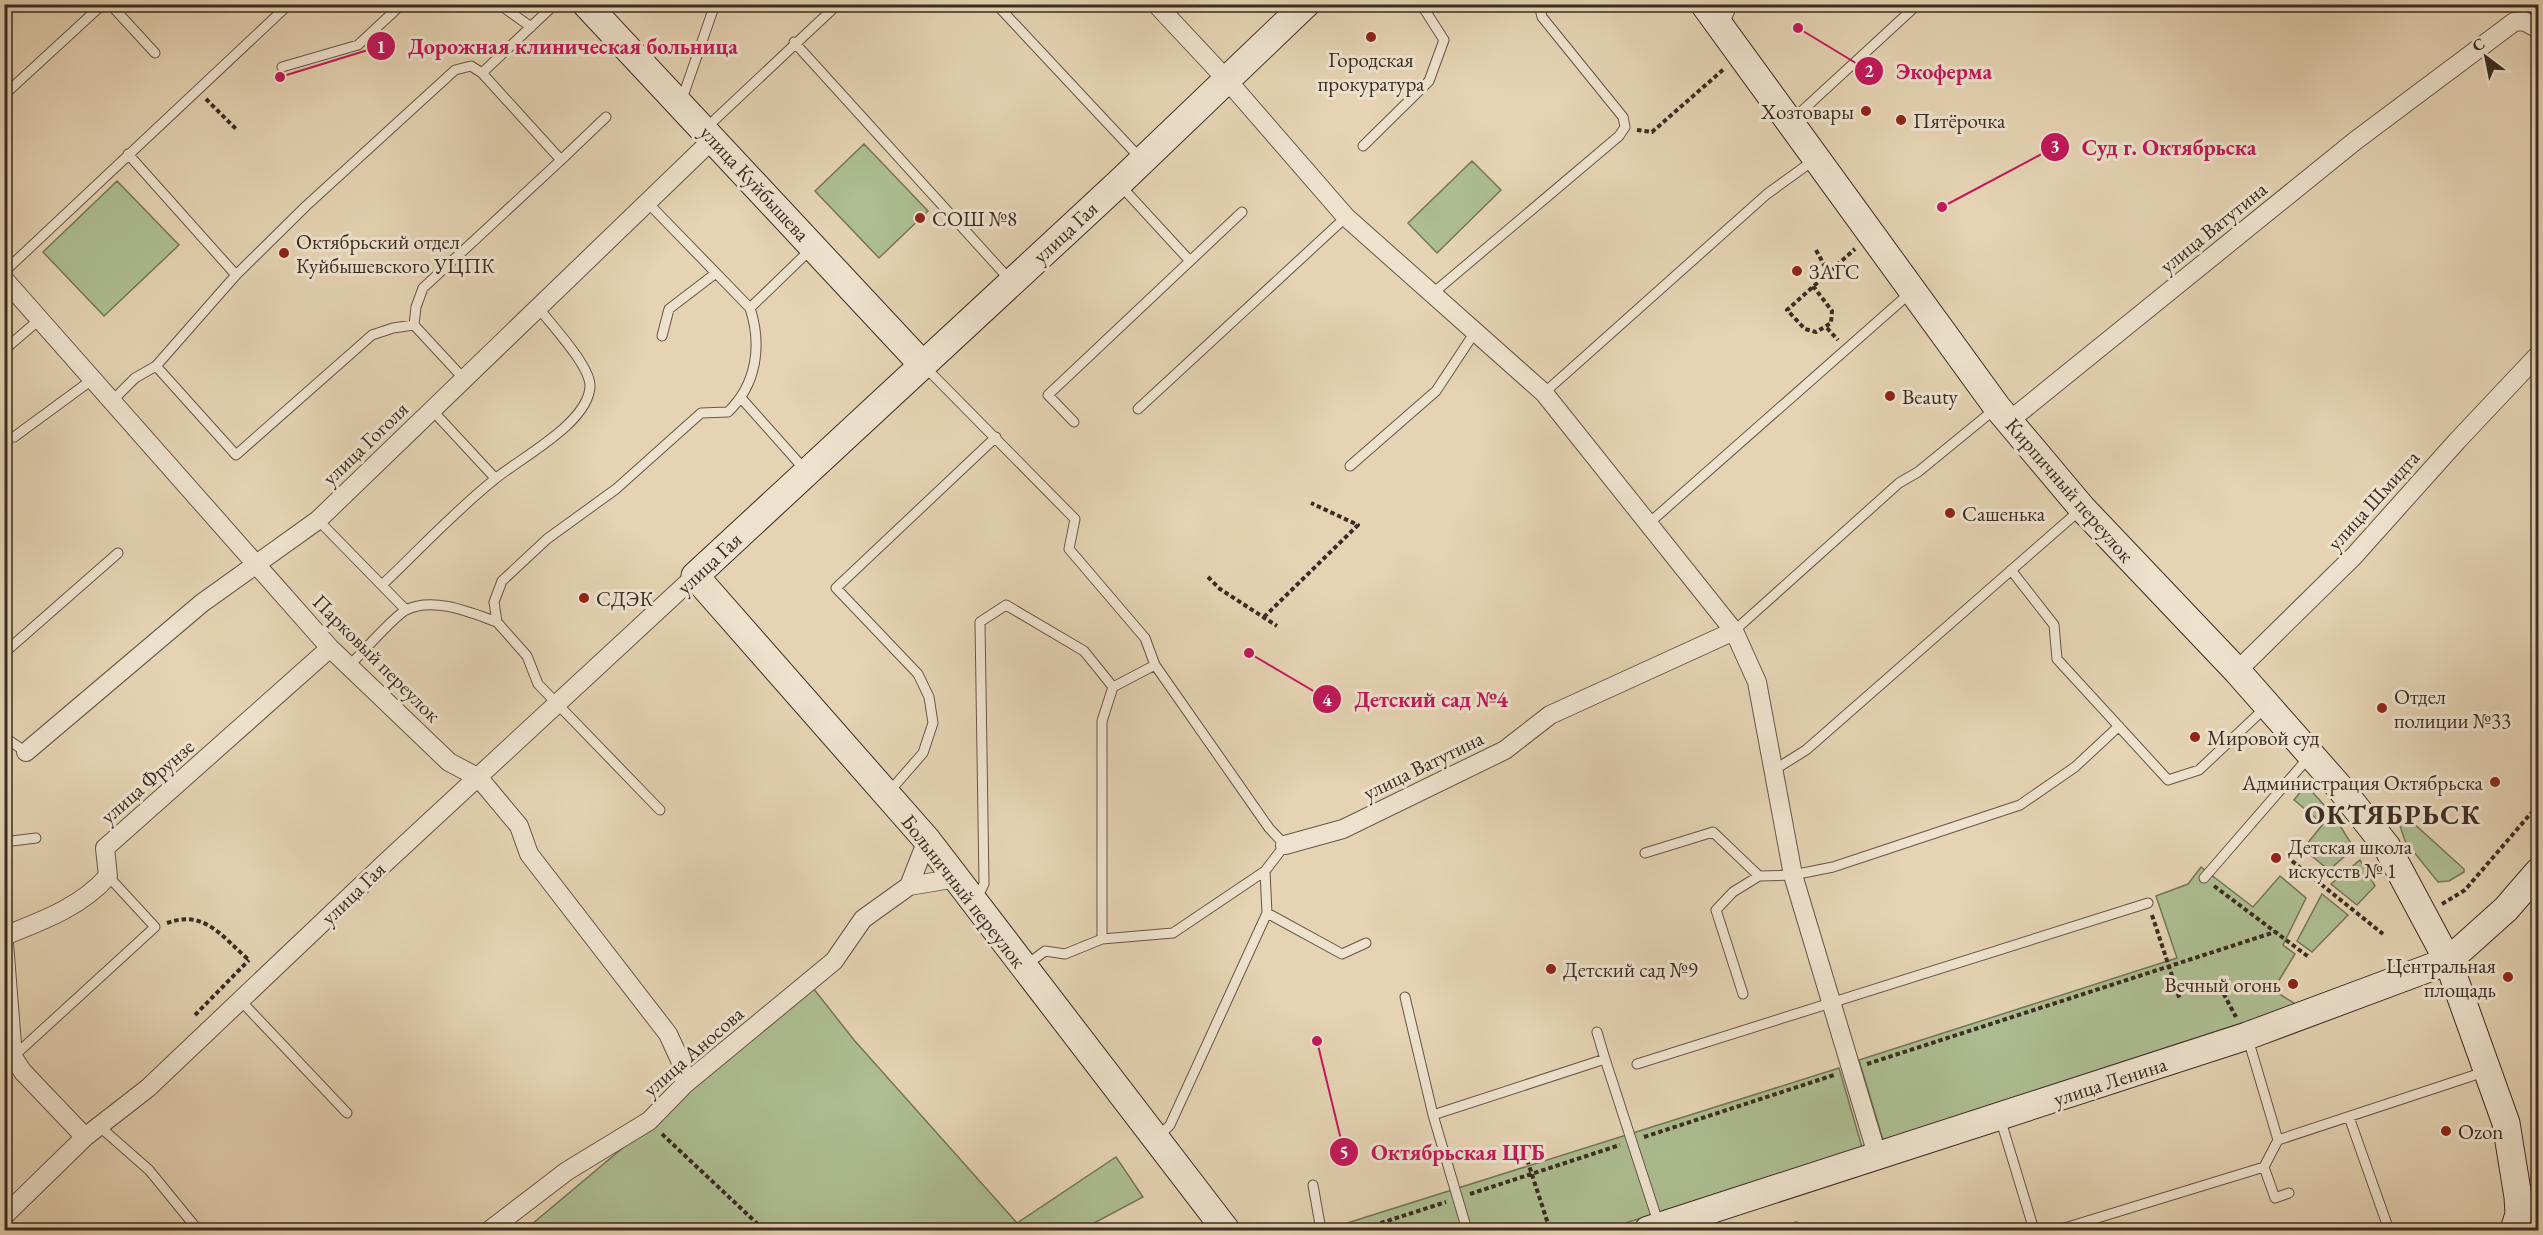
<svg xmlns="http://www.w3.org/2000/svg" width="2543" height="1235" viewBox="0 0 2543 1235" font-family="'EB Garamond',serif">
	<rect width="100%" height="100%" fill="#e5d3b3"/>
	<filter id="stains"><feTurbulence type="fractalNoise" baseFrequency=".00333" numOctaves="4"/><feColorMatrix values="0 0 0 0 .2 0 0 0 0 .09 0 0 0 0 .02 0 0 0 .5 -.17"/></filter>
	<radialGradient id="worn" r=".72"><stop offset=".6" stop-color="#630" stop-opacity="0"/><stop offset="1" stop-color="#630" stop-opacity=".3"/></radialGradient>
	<!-- green -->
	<path fill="#adbe92" stroke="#74755a" stroke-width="1.5" d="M864 144 928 211 879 258 815 191Z
		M1472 161 1501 190 1437 253 1408 223Z
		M117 181 179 245 104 316 43 252Z
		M2306 785 2334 816 2354 848 2329 870 2303 849 2323 824 2294 800Z
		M2404 819 2412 822 2464 869V872L2449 881 2438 882 2405 841 2399 823Z
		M2360 860 2375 886 2357 905 2331 884Z
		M2201 867 2253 907 2280 876 2306 898 2283 945 2295 954 2273 990 2297 1005 1883 1140 1859 1060 2177 958 2156 896 2188 884Z
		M2322 894 2348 915 2312 952 2297 941Z
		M813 988 854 1040 1017 1223 1116 1157 1143 1197 1081 1230H525Z
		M1839 1068 1862 1147 1604 1230H1325Z"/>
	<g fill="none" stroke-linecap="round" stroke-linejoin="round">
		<!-- lane casing -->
		<g stroke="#665646" stroke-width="11">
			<path id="lane" d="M110 4 155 53
				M499 4 531 27
				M996 4 1141 159
				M1724 24 1733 4
				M794 42 1010 280
				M282 67 358 45 402 4
				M482 73 555 4
				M4 95 103 4
				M681 102 715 4
				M1791 121 1918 4
				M706 128 838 4
				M1363 146 1429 81 1444 40 1421 4
				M128 154 236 275
				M561 160 606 117
				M1120 185 1190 261
				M647 202 750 308C762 345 757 384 728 412L701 413 616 489 547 539 502 581 494 602 497 622 527 656 538 684 660 810
				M4 272 286 7
				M1432 294 1619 136 1625 127 1623 117 1542 17 1539 4
				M750 308 810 250
				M662 336 669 309 716 273
				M4 350 40 319
				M156 366 236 275 306 206 455 70 471 66 482 73 561 160 423 288 416 307 414 325
				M924 366 1075 519 1069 549 1145 638 1155 665 1269 828 1285 845 1265 871 1173 933 1102 939
				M1544 393 1767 194 1814 160
				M742 399 806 471
				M112 401 135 378 156 366 236 455 372 335 393 328 414 325 464 379
				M1138 409 1346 217
				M432 410 495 478
				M1074 422 1048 395 1242 212
				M14 437 93 379
				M1350 466 1436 391 1475 332
				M318 520 406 610
				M1648 524 1910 293
				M2011 570 2054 625 2057 659 2168 780 2199 770 2265 708
				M382 585C419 550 455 511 495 479 520 458 589 423 590 386 590 365 551 325 538 307
				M1734 631 1899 483 1918 472 1995 409
				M4 653 118 553
				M349 666C361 654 394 616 406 610 433 596 472 613 497 622
				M1113 687 1155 665
				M4 737 26 752
				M1774 770 1806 750 2080 510
				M889 792 923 753 933 723 929 697 918 674 836 588 996 437
				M4 842 36 838
				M1645 853 1713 832 1759 876
				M2204 878 2309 757
				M976 900 984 884 980 622 1006 605 1084 651 1113 687 1102 721V939L1065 954 1045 951 1025 966
				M1267 913 1342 954 1366 943
				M1743 994 1716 910 1733 892 1759 876 1793 875 1833 867 2020 805 2075 767 2119 726
				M1405 997 1433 1115 1467 1230
				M241 1001 347 1113
				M1597 1032 1605 1059
				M2248 1039 2278 1140 2484 1072
				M14 1056 155 927 108 876
				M1637 1064 2148 903
				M1433 1115 1605 1059 1659 1225
				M2349 1117 2389 1230
				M2000 1118 2034 1230
				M99 1126 149 1170 198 1230
				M1158 1137 1170 1125 1267 913 1265 871
				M2264 1167 2275 1198 2289 1193
				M1313 1185 1321 1230
				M1796 1227 1798 1230
				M2058 1230 2264 1167 2278 1140"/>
		</g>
		<!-- street casing -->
		<g stroke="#665646" stroke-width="20">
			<path id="street" d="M1156 4 1227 80 1346 217 1544 393 1734 631 1757 682 1793 875 1878 1158
				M4 279 330 648 449 762 479 778 519 826 529 854 668 1034 680 1060 685 1084
				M2009 421 2355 141 2514 22 2524 21 2538 29
				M2237 671 2354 556 2457 441 2538 355
				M26 752 202 603 318 520 713 139
				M1285 845 1343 829 1505 750 1550 715 1734 631
				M909 886 927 840
				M4 936C42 921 81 907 108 876L105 848 330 648
				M4 943 13 1057 23 1072 85 1137
				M2519 1214 2538 1204
				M4 1216 85 1137 148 1088 385 863 695 576
				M490 1230 567 1171 649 1121 685 1084 834 961 863 919 909 886 957 878"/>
		</g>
		<!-- secondary casing -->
		<g stroke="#3b2c22" stroke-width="29">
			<path id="secondary" d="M586 4 922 364
				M1704 4 1997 407 2082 508 2237 671 2341 789 2387 847 2448 961 2506 1123 2518 1197 2519 1214 2514 1230
				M1226 1230 927 840 695 576 1119 183 1306 4
				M1648 1230 2247 1036 2448 961 2506 909 2538 872"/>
		</g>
		<!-- path -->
		<path stroke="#3b2c22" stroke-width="4" stroke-dasharray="4.5 3" stroke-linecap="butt" d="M206 99 237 130
			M1637 130 1652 132 1725 68
			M1816 250 1828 272
			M1813 286 1832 311 1831 323 1816 332 1805 329 1787 310 1855 249
			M1827 328 1838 340
			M1208 577 1220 589 1277 626
			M1264 617 1358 525 1311 503
			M2292 861 2383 934
			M2214 886 2310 958
			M2442 904 2465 890 2538 805
			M2152 915 2180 1000
			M167 923C205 909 222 937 249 960
			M2220 987 2236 1017
			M195 1015 249 960
			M1867 1064 2275 932
			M662 1134 764 1230
			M1644 1137 1834 1075
			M1525 1153 1550 1230
			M1470 1194 1620 1145
			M1359 1230 1446 1202"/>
		<!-- lane -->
		<use href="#lane" stroke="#eee2ce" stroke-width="9"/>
		<!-- street -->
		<use href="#street" stroke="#eee2ce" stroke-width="18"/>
		<!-- secondary -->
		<use href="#secondary" stroke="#eee2ce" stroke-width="27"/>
	</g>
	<!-- markers -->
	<g fill="#8f2418" stroke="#eee2ce" stroke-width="2">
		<circle cx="1371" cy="37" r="6"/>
		<circle cx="1866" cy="111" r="6"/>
		<circle cx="1901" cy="120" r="6"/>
		<circle cx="920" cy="218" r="6"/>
		<circle cx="284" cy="253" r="6"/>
		<circle cx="1797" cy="271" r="6"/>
		<circle cx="1890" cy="396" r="6"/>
		<circle cx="1950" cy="513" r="6"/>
		<circle cx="584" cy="598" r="6"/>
		<circle cx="2382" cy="708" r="6"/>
		<circle cx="2195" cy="737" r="6"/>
		<circle cx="2495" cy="782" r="6"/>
		<circle cx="2276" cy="858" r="6"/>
		<circle cx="1551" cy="969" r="6"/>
		<circle cx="2508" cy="977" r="6"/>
		<circle cx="2293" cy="984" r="6"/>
		<circle cx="2446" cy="1131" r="6"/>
	</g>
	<g text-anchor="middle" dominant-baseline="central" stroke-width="6" stroke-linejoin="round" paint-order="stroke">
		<!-- poi labels -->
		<g font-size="21" fill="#3b2c22" stroke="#eee2ce" text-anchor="start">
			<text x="1371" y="59" text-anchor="middle">Городская<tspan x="1371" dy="24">прокуратура</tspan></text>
			<text x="1854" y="111" text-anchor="end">Хозтовары</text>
			<text x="1913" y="120">Пятёрочка</text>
			<text x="932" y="218">СОШ №8</text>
			<text x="296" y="241">Октябрьский отдел<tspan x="296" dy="24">Куйбышевского УЦПК</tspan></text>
			<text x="1809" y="271">ЗАГС</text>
			<text x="1902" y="396">Beauty</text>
			<text x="1962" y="513">Сашенька</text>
			<text x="596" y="598">СДЭК</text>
			<text x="2394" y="696">Отдел<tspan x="2394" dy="24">полиции №33</tspan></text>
			<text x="2207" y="737">Мировой суд</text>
			<text x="2483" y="782" text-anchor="end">Администрация Октябрьска</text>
			<text x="2288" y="846">Детская школа<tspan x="2288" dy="24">искусств № 1</tspan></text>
			<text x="2496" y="965" text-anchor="end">Центральная<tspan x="2496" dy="24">площадь</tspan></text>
			<text x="1563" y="969">Детский сад №9</text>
			<text x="2281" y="984" text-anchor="end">Вечный огонь</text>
			<text x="2458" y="1131">Ozon</text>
		</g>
		<!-- street labels -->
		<g font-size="21" fill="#3b2c22" stroke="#eee2ce">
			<text transform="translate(755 183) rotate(47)">улица Куйбышева</text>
			<text transform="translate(2213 227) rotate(-39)">улица Ватутина</text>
			<text transform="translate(1065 232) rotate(-43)">улица Гая</text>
			<text transform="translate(365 443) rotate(-44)">улица Гоголя</text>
			<text transform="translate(2070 490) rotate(49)">Кирпичный переулок</text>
			<text transform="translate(2373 500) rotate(-48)">улица Шмидта</text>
			<text transform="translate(709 563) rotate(-43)">улица Гая</text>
			<text transform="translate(377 658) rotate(45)">Парковый переулок</text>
			<text transform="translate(1423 765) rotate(-26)">улица Ватутина</text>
			<text transform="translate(147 781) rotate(-41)">улица Фрунзе</text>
			<text transform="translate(964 891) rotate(52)">Больничный переулок</text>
			<text transform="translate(353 893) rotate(-44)">улица Гая</text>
			<text transform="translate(693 1051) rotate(-41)">улица Аносова</text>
			<text transform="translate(2110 1081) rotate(-18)">улица Ленина</text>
		</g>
		<!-- district labels -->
		<g font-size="27" font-weight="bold" letter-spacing="1.5" fill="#3b2c22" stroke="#eee2ce">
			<text x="2393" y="814">ОКТЯБРЬСК</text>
		</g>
	</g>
	<!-- callouts -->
	<path fill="none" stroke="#c2185b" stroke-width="2" d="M280 77L381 46M1798 28L1869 71M1942 207L2055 147M1249 653L1327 699M1317 1041L1344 1152"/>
	<g fill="#c2185b" stroke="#eee2ce" stroke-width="2">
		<circle cx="280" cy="77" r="6"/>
		<circle cx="1798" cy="28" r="6"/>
		<circle cx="1942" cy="207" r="6"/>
		<circle cx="1249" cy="653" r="6"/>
		<circle cx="1317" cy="1041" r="6"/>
		<circle cx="381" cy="46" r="15"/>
		<circle cx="1869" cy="71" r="15"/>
		<circle cx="2055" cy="147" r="15"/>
		<circle cx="1327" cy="699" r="15"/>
		<circle cx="1344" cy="1152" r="15"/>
	</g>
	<g font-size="18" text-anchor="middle" font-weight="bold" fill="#fff">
		<text x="381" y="53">1</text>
		<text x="1869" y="77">2</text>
		<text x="2055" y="153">3</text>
		<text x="1327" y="706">4</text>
		<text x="1344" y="1159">5</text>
	</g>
	<g font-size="22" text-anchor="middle" font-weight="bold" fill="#c2185b" stroke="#eee2ce" stroke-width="6" stroke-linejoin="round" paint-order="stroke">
		<text x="573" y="54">Дорожная клиническая больница</text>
		<text x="1944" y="79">Экоферма</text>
		<text x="2169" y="155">Суд г. Октябрьска</text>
		<text x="1431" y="707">Детский сад №4</text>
		<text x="1458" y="1160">Октябрьская ЦГБ</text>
	</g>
	<!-- margin -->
	<rect width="2543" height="1235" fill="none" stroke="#e5d3b3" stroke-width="24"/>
	<rect x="6" y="6" width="2531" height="1223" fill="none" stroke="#3b2c22" stroke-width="3"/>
	<rect x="12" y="12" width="2519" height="1211" fill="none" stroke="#3b2c22" stroke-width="1.5"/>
	<!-- north arrow -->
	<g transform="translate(2486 57) rotate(328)" stroke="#eee2ce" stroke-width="4.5" paint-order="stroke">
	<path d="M0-4.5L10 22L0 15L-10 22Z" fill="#3b2c22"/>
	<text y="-9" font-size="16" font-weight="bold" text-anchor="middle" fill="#3b2c22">С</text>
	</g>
	<rect width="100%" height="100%" filter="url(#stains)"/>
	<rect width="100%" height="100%" fill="url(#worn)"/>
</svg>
